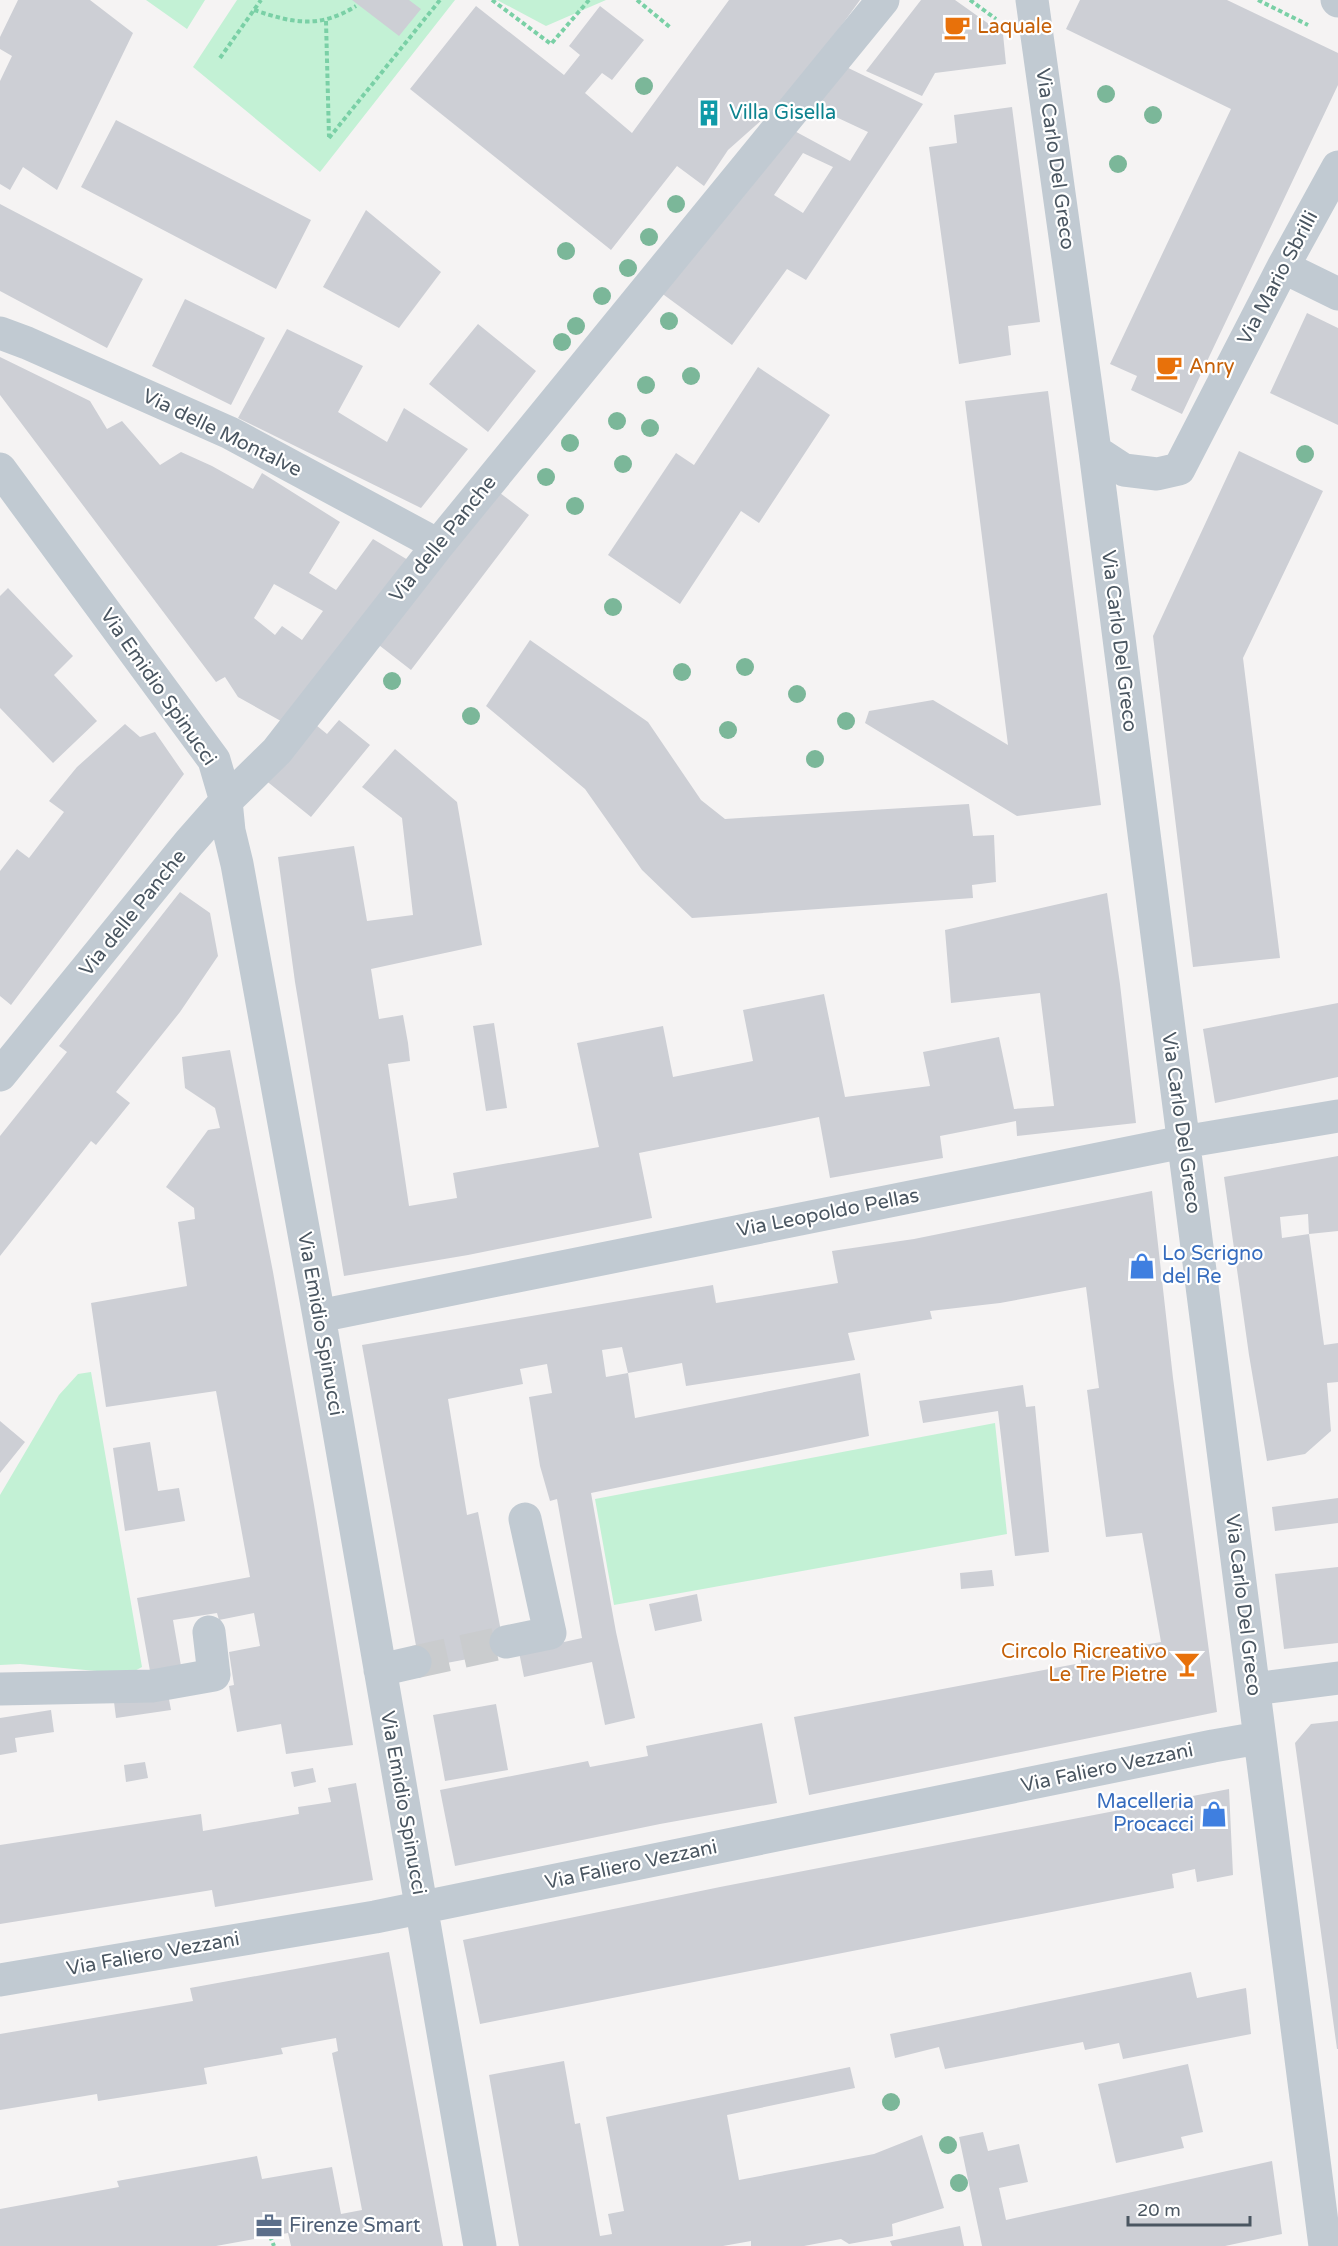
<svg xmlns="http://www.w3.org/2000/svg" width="1338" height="2246" viewBox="0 0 1338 2246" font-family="'Varela Round',sans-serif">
	<rect width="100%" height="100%" fill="#f5f3f3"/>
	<!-- green -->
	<path fill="#c3f1d5" d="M146 0H205L187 29Z
		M237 0H455L320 172 193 67Z
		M497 0H606L546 26Z
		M91 1372 142 1667 129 1674 20 1664 0 1665V1495L59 1395 78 1374Z
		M995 1423 1007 1534 614 1605 595 1499Z"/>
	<!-- building -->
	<path fill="#cdcfd5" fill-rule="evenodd" d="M18 0H90L133 33 57 190 23 167 10 190 0 184V81L12 56 0 49V37Z
		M352 0H409L421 9 399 36Z
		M729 0H860L793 92 728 150 704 186 677 166 611 250 410 89 476 6 564 75 580 55 569 46 600 6 644 40 612 80 602 73 585 93 632 133Z
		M921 0H955L1003 34 1006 64 935 73 922 96 866 71Z
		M1080 0H1227L1338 53V85L1182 414 1131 390 1137 376 1110 364 1231 109 1066 29Z
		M840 64 923 104 806 280 787 269 732 345 660 292 789 128 850 161 868 132 806 103ZM803 153 833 167 803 213 774 195Z
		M1012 107 1040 322 1008 326 1011 355 959 364 929 147 957 143 954 115Z
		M116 120 311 220 276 289 81 187Z
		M0 204 143 279 107 348 0 291Z
		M366 210 441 272 399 328 323 287Z
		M185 299 265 338 231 405 152 366Z
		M1307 313 1338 328V425L1270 393Z
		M478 324 536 371 488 432 429 384Z
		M287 329 363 366 338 412 387 442 404 408 468 449 421 508 238 418Z
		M0 357 90 401 107 429 122 421 160 465 181 452 212 466 253 489 262 473 340 522 309 573 336 590 373 539 413 563 288 725 238 697 225 677 216 682 0 395ZM274 584 323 611 302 640 282 626 275 635 254 618Z
		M758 367 830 415 759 523 741 511 680 604 608 555 676 453 694 465Z
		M1048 391 1101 805 1017 816 865 723 869 711 933 700 1008 745 965 401Z
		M1239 451 1323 491 1243 658 1280 958 1193 967 1153 636Z
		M492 487 529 515 411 670 375 642Z
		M8 588 73 656 54 675 97 721 53 763 0 708V596Z
		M530 640 648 722 701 800 725 819 969 804 973 836 994 835 996 882 972 885 973 898 692 918 642 870 585 789 486 706Z
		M339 720 370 745 311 817 264 779 311 721 327 734Z
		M125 724 140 737 155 732 184 774 11 1005 0 996V871L17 849 29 858 64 812 49 801 77 767Z
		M395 749 457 802 482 945 371 969 379 1019 403 1015 408 1043 410 1061 388 1064 409 1206 457 1198 453 1173 599 1147 577 1043 663 1026 673 1077 753 1061 743 1010 824 994 845 1097 930 1086 923 1052 999 1037 1014 1109 1054 1106 1040 993 951 1003 945 930 1107 893 1120 984 1136 1123 1017 1136 1016 1121 940 1136 943 1158 830 1178 819 1117 639 1153 652 1218 468 1255 344 1276 295 982 278 857 354 846 367 921 413 915 402 818 362 787Z
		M180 892 210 913 218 956 180 1012 116 1092 130 1103 96 1145 91 1141 0 1256V1136L67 1052 59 1046Z
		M1338 1003V1077L1215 1103 1203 1029Z
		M494 1023 507 1108 486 1111 473 1026Z
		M230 1050 273 1272 314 1505 353 1745 286 1754 281 1724 237 1732 229 1686 234 1685 229 1652 260 1646 254 1613 219 1620 217 1613 173 1620 181 1666 150 1671 137 1598 250 1577 216 1391 106 1407 91 1303 187 1286 178 1222 195 1219 194 1208 166 1187 208 1130 220 1128 215 1108 185 1088 182 1057Z
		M1338 1156V1231L1309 1234 1308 1214 1280 1217 1282 1238 1309 1234 1324 1345 1338 1343V1382L1327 1383 1331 1431 1305 1454 1267 1461 1249 1355 1224 1177Z
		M1152 1191 1173 1378 1217 1712 809 1795 794 1717 1081 1663V1656L1161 1642 1142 1533 1106 1537 1087 1390 1099 1388 1086 1287 1000 1303 930 1311 932 1319 848 1333 855 1360 686 1386 682 1363 628 1373 622 1347 602 1350 606 1377 628 1373 635 1418 860 1373 869 1436 591 1493 616 1632 635 1718 605 1725 592 1662 524 1677 519 1652 582 1638 557 1499 550 1501 540 1466 529 1397 552 1393 547 1364 520 1369 523 1384 448 1399 467 1515 478 1512 505 1652 420 1668 362 1345 713 1285 716 1303 838 1283 832 1251 914 1239Z
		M1023 1385 1026 1407 1035 1406 1049 1552 1015 1556 998 1411 923 1423 919 1401Z
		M0 1421 25 1442 0 1473Z
		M150 1442 158 1491 179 1488 185 1521 125 1531 113 1448Z
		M1338 1498V1523L1275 1531 1272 1507Z
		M1338 1567V1643L1284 1649 1275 1574Z
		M992 1570 994 1586 961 1589 960 1573Z
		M697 1594 702 1621 655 1631 649 1604Z
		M168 1694 171 1710 116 1718 114 1702Z
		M496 1704 508 1770 445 1781 433 1715Z
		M51 1710 54 1732 15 1738 17 1752 0 1755V1718Z
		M1338 1721V2049H1337L1295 1743 1311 1724Z
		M762 1723 777 1803 660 1824 455 1866 440 1790 588 1761 590 1767 648 1756 646 1746Z
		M145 1762 148 1778 126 1782 124 1765Z
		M313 1768 316 1782 294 1787 291 1772Z
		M356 1783 373 1880 215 1907 212 1890 0 1924V1845L201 1814 203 1831 299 1814 298 1807 331 1802 328 1788Z
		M1229 1789 1233 1875 1197 1882 1195 1869 1172 1874 1174 1888 480 2024 463 1940 720 1887Z
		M389 1952 443 2246H291L288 2233 216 2246H0V2209L119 2187 117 2181 257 2156 262 2179 332 2167 341 2214 362 2210 332 2053 338 2051 336 2038 281 2048 283 2054 204 2068 207 2084 98 2101 97 2094 0 2110V2034L193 2001 190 1988Z
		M1191 1972 1197 1998 1246 1988 1251 2034 1123 2059 1119 2043 1085 2050 1083 2042 945 2069 939 2047 895 2058 890 2034Z
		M564 2061 575 2124 580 2123 600 2236 612 2234 608 2214 624 2211 606 2117 850 2067 855 2088 727 2115 739 2180 874 2154 922 2135 944 2208 892 2224 893 2236 849 2244 841 2239 804 2246H751V2241L723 2246H519L489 2075Z
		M1188 2064 1203 2132 1181 2137 1184 2148 1116 2163 1098 2084Z
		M983 2132 988 2151 1019 2144 1028 2182 999 2188 1006 2220 1272 2161 1282 2234 1225 2246H982L959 2137Z
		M960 2226 964 2246H892L890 2241Z"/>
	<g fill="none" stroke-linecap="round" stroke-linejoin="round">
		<!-- minor-tunnel -->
		<path stroke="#caccce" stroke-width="33" stroke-dasharray="33 16" stroke-linecap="butt" d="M415 1662 506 1642"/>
		<!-- path -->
		<path stroke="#7ad0a6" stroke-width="4" stroke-dasharray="4.5 3" stroke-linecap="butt" d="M492 0 551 44 589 0
			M637 0 671 28
			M970 0 996 19
			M1258 0 1308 25
			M254 10C293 23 319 29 356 6
			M326 21 329 137
			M220 58 261 0
			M329 138 440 0
			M270 2236 274 2246"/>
		<!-- minor -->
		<path stroke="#c1cad2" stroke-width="33" d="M1032 0 1095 451 1325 2246
			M1337 0 1338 1
			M1283 267 1338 294
			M0 333 27 343 230 433 438 545
			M1095 451 1124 470 1157 474 1179 469 1283 267 1338 167
			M0 469 214 760 226 801 229 831 237 864 319 1316 480 2246
			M0 1075 189 843 226 801 277 751 438 545 883 0
			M319 1316 1183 1142 1338 1116
			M506 1642 550 1633 525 1519
			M380 1670 415 1662
			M0 1689 152 1686 214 1675 209 1632
			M1254 1689 1338 1678
			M0 1980 375 1917 1213 1746 1259 1738"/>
	</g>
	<!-- trees -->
	<g fill="#7bb799">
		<circle cx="644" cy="86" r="9"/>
		<circle cx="1106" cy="94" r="9"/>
		<circle cx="1153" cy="115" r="9"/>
		<circle cx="1118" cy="164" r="9"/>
		<circle cx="676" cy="204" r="9"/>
		<circle cx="649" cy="237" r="9"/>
		<circle cx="566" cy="251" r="9"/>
		<circle cx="628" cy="268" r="9"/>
		<circle cx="602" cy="296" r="9"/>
		<circle cx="669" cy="321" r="9"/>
		<circle cx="576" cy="326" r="9"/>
		<circle cx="562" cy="342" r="9"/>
		<circle cx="691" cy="376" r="9"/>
		<circle cx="646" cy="385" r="9"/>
		<circle cx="617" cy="421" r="9"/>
		<circle cx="650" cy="428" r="9"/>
		<circle cx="570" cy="443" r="9"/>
		<circle cx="1305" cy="454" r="9"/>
		<circle cx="623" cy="464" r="9"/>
		<circle cx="546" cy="477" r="9"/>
		<circle cx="575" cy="506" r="9"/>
		<circle cx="613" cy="607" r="9"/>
		<circle cx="745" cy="667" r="9"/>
		<circle cx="682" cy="672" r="9"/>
		<circle cx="392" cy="681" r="9"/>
		<circle cx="797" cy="694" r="9"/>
		<circle cx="471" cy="716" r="9"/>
		<circle cx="846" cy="721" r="9"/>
		<circle cx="728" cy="730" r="9"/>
		<circle cx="815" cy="759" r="9"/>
		<circle cx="891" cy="2102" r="9"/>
		<circle cx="948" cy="2145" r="9"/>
		<circle cx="959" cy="2183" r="9"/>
	</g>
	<!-- icons -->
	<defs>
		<g id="cafe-bare" transform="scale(2.07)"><path d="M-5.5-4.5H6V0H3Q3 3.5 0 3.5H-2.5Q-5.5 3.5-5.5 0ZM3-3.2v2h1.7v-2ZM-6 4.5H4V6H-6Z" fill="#e8710a" stroke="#fff" stroke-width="2.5" paint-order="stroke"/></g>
		<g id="building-bare" transform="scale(2.07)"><path d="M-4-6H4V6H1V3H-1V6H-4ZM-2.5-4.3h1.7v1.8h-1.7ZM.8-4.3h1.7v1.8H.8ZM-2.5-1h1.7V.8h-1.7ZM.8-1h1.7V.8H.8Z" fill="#0f9aa8" stroke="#fff" stroke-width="2.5" paint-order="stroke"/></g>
		<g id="shop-bare" transform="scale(2.07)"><path d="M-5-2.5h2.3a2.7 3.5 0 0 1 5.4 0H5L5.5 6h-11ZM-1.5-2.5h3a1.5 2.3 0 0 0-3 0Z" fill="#3f7fe0" stroke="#fff" stroke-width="2.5" paint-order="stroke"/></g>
		<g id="bar-bare" transform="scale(2.07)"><path d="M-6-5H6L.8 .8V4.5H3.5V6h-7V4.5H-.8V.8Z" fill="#e8710a" stroke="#fff" stroke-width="2.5" paint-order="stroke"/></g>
		<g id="office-bare" transform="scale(2.07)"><path d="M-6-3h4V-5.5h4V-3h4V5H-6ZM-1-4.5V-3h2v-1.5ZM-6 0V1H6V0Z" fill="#5c6f8a" stroke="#fff" stroke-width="2.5" paint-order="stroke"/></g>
	</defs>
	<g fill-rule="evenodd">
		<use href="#cafe-bare" x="957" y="27"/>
		<use href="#building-bare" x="709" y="113"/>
		<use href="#cafe-bare" x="1169" y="367"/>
		<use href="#shop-bare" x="1142" y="1266"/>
		<use href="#bar-bare" x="1187" y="1664"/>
		<use href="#shop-bare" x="1214" y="1814"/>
		<use href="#office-bare" x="269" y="2226"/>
	</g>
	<g text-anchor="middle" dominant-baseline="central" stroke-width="4.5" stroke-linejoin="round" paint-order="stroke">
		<!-- food labels -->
		<g font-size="20" fill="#c56008" stroke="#fff" text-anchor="start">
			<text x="977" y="27">Laquale</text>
			<text x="1189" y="367">Anry</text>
			<text x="1167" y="1652" text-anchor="end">Circolo Ricreativo<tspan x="1167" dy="23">Le Tre Pietre</tspan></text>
		</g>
		<!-- culture labels -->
		<g font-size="20" fill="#0d838f" stroke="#fff" text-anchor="start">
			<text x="729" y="113">Villa Gisella</text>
		</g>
		<!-- street labels -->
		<g font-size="20" fill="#4a5661" stroke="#fff">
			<text transform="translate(1055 159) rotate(82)">Via Carlo Del Greco</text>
			<text transform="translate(1278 278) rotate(-62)">Via Mario Sbrilli</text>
			<text transform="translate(222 433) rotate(26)">Via delle Montalve</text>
			<text transform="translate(443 539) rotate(-51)">Via delle Panche</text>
			<text transform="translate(1119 641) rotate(83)">Via Carlo Del Greco</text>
			<text transform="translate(158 687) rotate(55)">Via Emidio Spinucci</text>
			<text transform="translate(133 913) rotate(-51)">Via delle Panche</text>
			<text transform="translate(1181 1123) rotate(82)">Via Carlo Del Greco</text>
			<text transform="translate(828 1213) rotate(-11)">Via Leopoldo Pellas</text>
			<text transform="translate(320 1324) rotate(80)">Via Emidio Spinucci</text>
			<text transform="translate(1243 1605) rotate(83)">Via Carlo Del Greco</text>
			<text transform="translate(1107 1768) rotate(-12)">Via Faliero Vezzani</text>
			<text transform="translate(403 1803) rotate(80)">Via Emidio Spinucci</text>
			<text transform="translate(631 1865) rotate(-12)">Via Faliero Vezzani</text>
			<text transform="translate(153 1954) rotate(-10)">Via Faliero Vezzani</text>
		</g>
		<!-- shop labels -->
		<g font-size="20" fill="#366cbe" stroke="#fff" text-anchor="start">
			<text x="1162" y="1254">Lo Scrigno<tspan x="1162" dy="23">del Re</tspan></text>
			<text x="1194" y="1802" text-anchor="end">Macelleria<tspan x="1194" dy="23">Procacci</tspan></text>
		</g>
		<!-- service labels -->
		<g font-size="20" fill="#4e5e75" stroke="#fff" text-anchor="start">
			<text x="289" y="2226">Firenze Smart</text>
		</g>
	</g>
	<!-- scale -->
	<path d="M1128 2216v9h122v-9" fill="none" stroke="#4a5661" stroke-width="3"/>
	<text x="1137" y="2216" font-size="18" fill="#4a5661" stroke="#ffffff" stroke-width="4.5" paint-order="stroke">20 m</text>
</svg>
